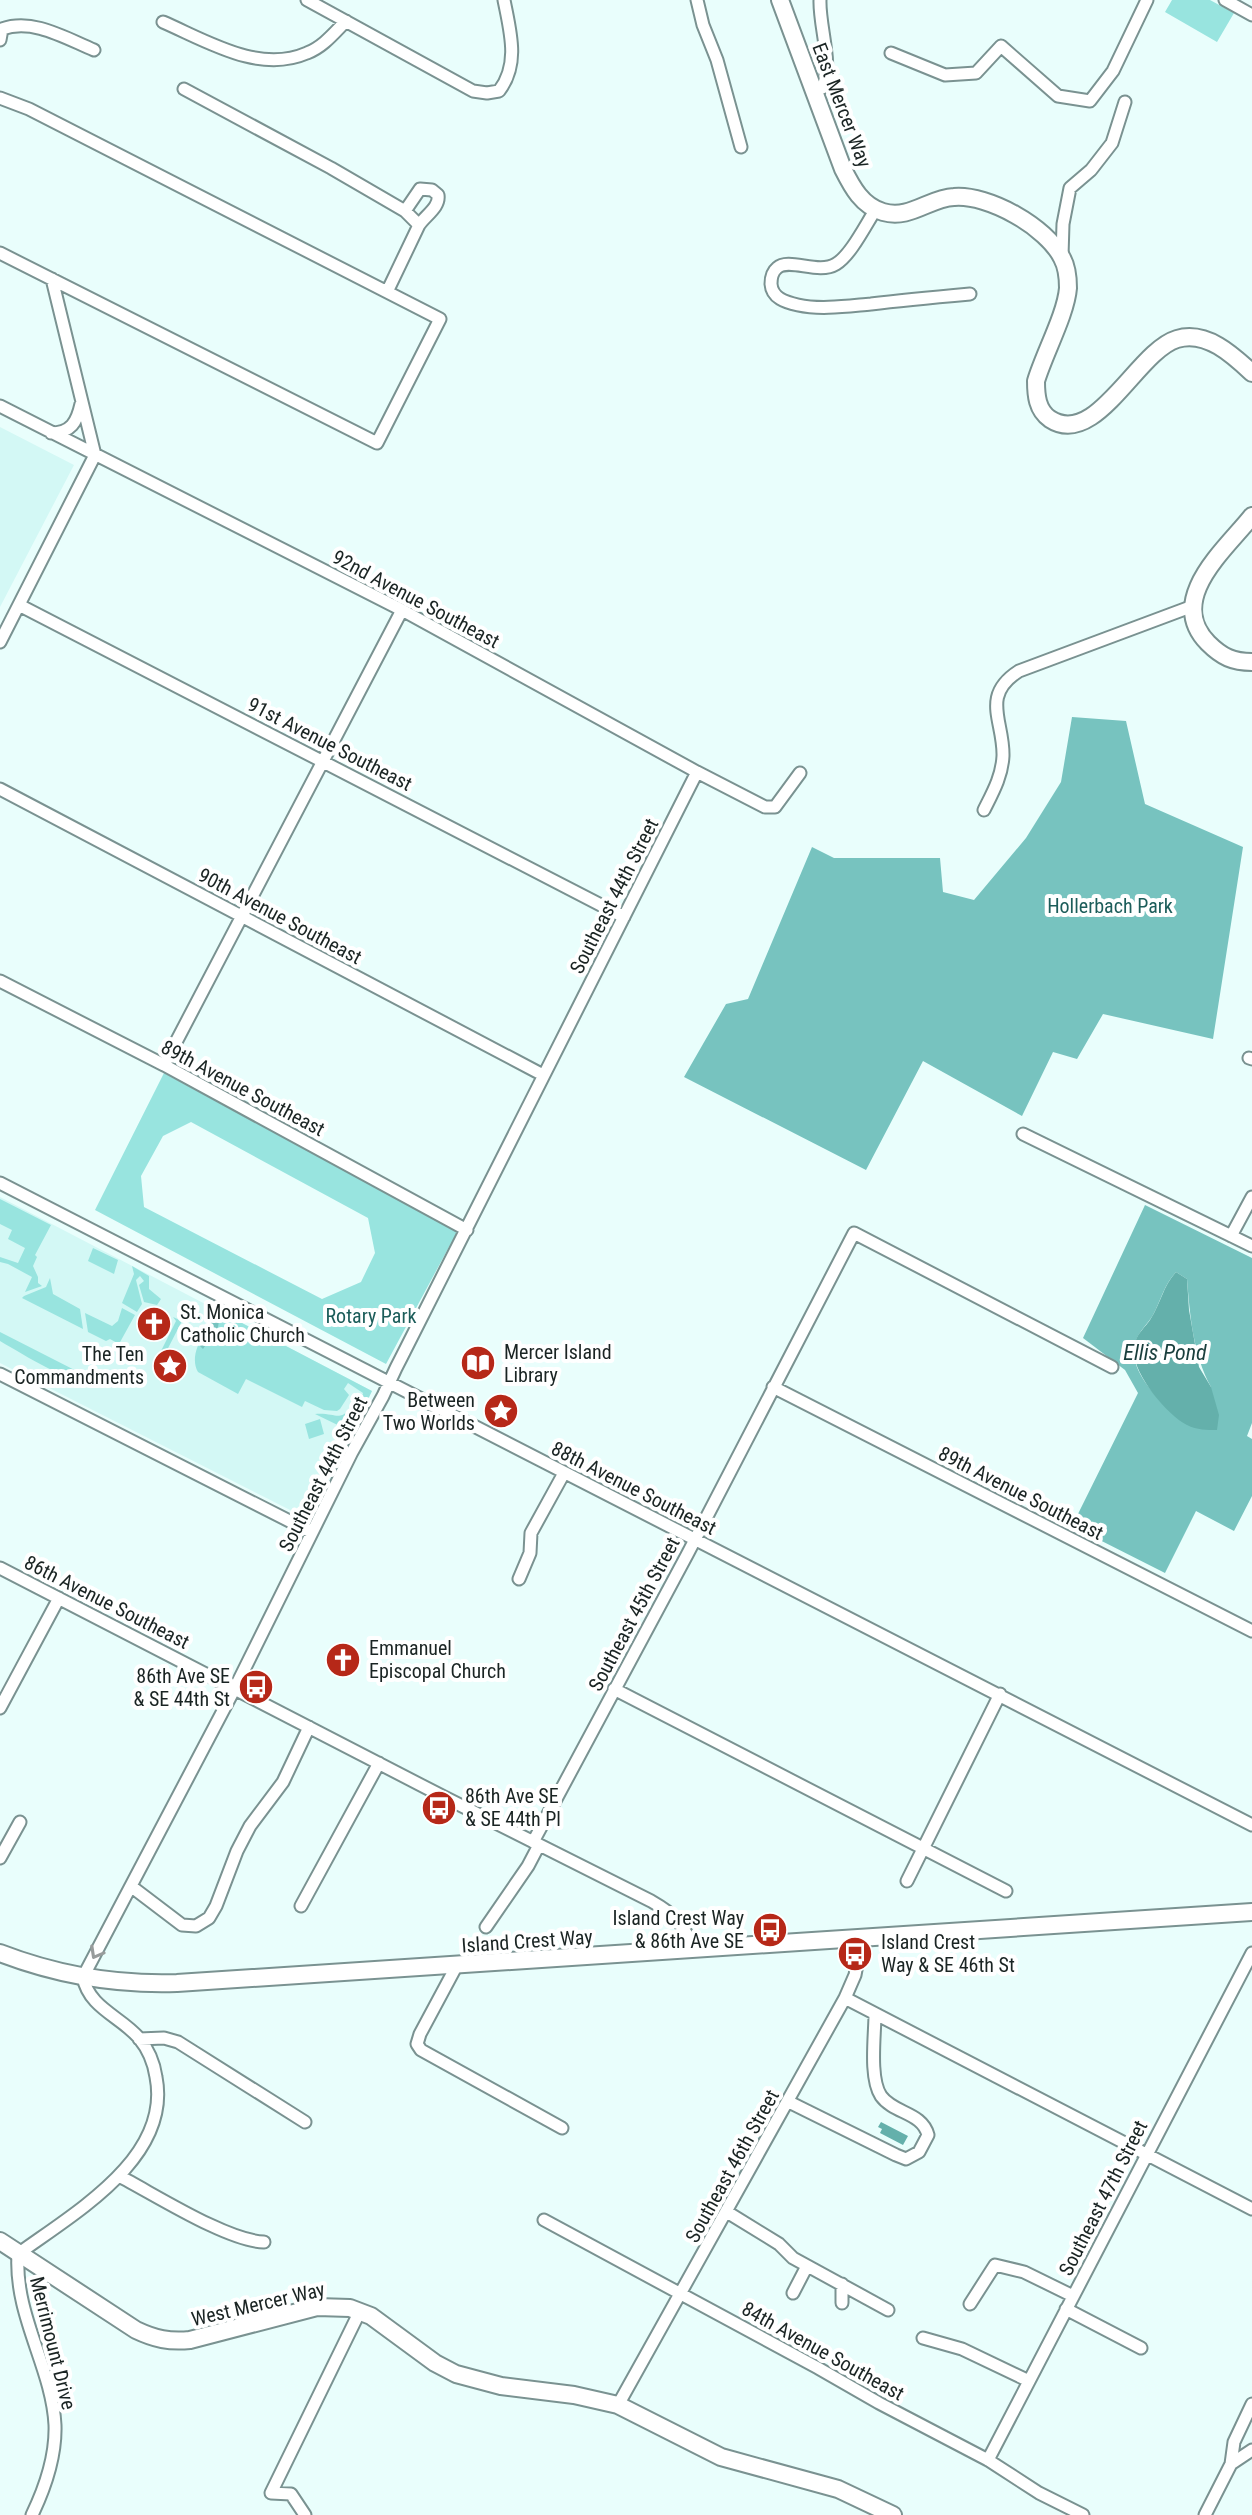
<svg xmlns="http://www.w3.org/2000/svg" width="1252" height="2515" viewBox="0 0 1252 2515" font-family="'Roboto Condensed',sans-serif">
	<rect width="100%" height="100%" fill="#e9fefc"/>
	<!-- built -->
	<path fill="#d3f8f5" d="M0 427 74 465 0 607Z
		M0 1197 372 1391 313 1510 300 1515 0 1363Z"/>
	<!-- green -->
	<path fill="#98e4df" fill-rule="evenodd" d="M1172 0H1210L1234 13 1217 42 1165 12Z
		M164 1073 457 1232 386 1364 95 1210ZM191 1122 368 1218 375 1253 361 1282 322 1299 144 1207 141 1176 163 1136Z
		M0 1199 51 1225 35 1255 37 1257 33 1266 38 1277V1283L42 1286 25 1292 32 1277 8 1264 0 1262V1257L18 1263 25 1248 8 1239 12 1230 0 1224Z
		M93 1248 118 1260 114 1274 88 1261Z
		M132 1266 149 1276V1289L161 1299 157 1305 144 1302 139 1285 144 1281 140 1276 136 1280 142 1304 137 1312 122 1303 134 1274Z
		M50 1278 53 1294 80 1309 83 1329 22 1298 24 1296 46 1287Z
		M122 1308 135 1315 119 1344 110 1339 106 1341 88 1332 85 1313 112 1326 118 1321Z
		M219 1311 372 1391 354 1428 348 1430 315 1414C340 1412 341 1427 357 1395L362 1396 363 1393 348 1383 344 1389 349 1395 340 1409 337 1411 324 1410 305 1401 302 1407 246 1379 238 1394 198 1372C187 1354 208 1326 219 1311Z
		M173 1317 182 1321 163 1358 166 1369 155 1363 176 1321Z
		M0 1332 102 1384C72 1386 26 1356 0 1341Z
		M320 1419 324 1434 309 1439 305 1424Z"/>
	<!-- forest -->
	<path fill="#77c3bf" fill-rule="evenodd" d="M1072 717 1126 721 1145 804 1243 847 1213 1039 1103 1014 1077 1059 1053 1052 1022 1116 923 1061 866 1170 684 1077 726 1004 748 999 812 847 834 858H940L943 892 974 900 1026 838 1061 782Z
		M1145 1205 1252 1258V1423L1247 1436 1252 1439V1496L1234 1531 1196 1511 1165 1573 1072 1526 1138 1393 1125 1370 1083 1338ZM1176 1272 1187 1279C1190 1316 1193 1354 1211 1387L1174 1415C1157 1397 1126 1369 1136 1341 1138 1332 1148 1324 1153 1315 1161 1300 1164 1285 1176 1272Z
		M216 1314H220L218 1327 203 1349 200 1346 201 1341Z"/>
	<!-- water -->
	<path fill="#64b0ab" d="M1176 1272 1187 1279 1189 1310 1199 1367 1211 1387 1219 1415 1217 1430C1207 1430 1197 1430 1187 1425 1167 1415 1134 1375 1134 1352 1134 1348 1134 1344 1136 1340 1138 1333 1146 1326 1150 1320 1161 1303 1163 1286 1176 1272Z
		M881 2122 908 2136 903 2145 880 2133 882 2129 878 2127Z"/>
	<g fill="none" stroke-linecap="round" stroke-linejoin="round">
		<!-- street casing -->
		<g stroke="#7a9291" stroke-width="15">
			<path id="street" d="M307 0 473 91 487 93 499 91C520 64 510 31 504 0
				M697 0 703 25 717 60 741 147
				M1225 0 1252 15
				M163 22C207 41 259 74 307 53 323 47 334 33 346 21
				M0 40 2 29C33 18 65 38 94 50
				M891 53 945 75 976 73 1001 46 1058 96 1090 101 1113 71 1147 0
				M184 89 331 168 405 211 419 225 387 292
				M815 89 822 88C834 66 819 27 820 0
				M0 98 29 109 440 319 377 443 0 253
				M876 209C866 224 851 255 836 264 818 275 789 257 777 268 772 272 771 278 771 284 772 298 785 302 798 305 821 310 848 306 871 304 904 300 937 297 970 294
				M405 211 420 189 432 190 438 195C440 207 426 215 419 225
				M1062 256 1063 224 1070 188 1091 170 1112 143 1125 102
				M0 406 402 610 697 772 765 807H775L800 773
				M51 433C71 433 77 422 81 404
				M19 605 624 917
				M0 642 95 455 52 279
				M0 789 543 1075
				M984 810C993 792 1002 776 1003 756 1004 721 980 696 1019 671L1193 606
				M0 981 164 1065 467 1230
				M1249 1058 1252 1059
				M164 1065 402 610
				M1023 1134 1252 1246
				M0 1183 1252 1825
				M1231 1236 1252 1197
				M0 1374 311 1532
				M773 1387 1252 1631
				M0 1568 444 1797 651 1901C672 1913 687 1925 692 1950
				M519 1579 530 1553 531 1533 564 1473
				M614 1689 1006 1891
				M0 1708 59 1598
				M533 1842 688 1553 854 1233 1112 1367
				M0 1858 20 1822
				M907 1881 1000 1694
				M132 1887 182 1925 196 1926 209 1918 216 1906 237 1851 250 1826 283 1782 309 1727
				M301 1906 379 1763
				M486 1927 528 1866 539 1845
				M457 1965 420 2034 417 2044 421 2050 562 2128
				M845 1998 1252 2209
				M139 2039 164 2038 178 2042 305 2122
				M789 2102 896 2155 906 2159 919 2152 928 2135C922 2112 894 2114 881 2096 869 2078 875 2035 875 2014
				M119 2176C154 2194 227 2241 264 2242
				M727 2212 779 2244 793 2258 888 2310
				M544 2220 818 2368 879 2403 988 2460 1039 2493 1083 2515
				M842 2284V2303
				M793 2293 807 2266
				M970 2304 995 2265 1024 2272 1073 2296
				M1066 2309 1141 2348
				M923 2338 962 2349 1029 2381
				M618 2405 845 1998 855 1975 862 1938
				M988 2460 1252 1953
				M1231 2464 1252 2450
				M32 2515C45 2488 56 2455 55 2425 52 2367 14 2316 18 2254 74 2213 172 2158 156 2077 154 2063 148 2049 139 2038 120 2016 89 2008 83 1977L235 1688 352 1452 383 1396 396 1368C497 1170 596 971 697 772
				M305 2515 291 2494 271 2493 360 2311
				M1205 2515 1231 2464 1234 2442 1252 2404"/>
		</g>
		<!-- secondary casing -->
		<g stroke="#7a9291" stroke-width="20">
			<path id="secondary" d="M780 0 843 169C852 187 862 206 883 212 910 220 929 198 954 197 988 194 1047 227 1062 258 1067 267 1068 277 1068 288 1066 314 1044 354 1036 381 1036 395 1037 410 1050 419 1096 449 1137 351 1177 339 1206 330 1233 355 1252 373
				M1252 516C1226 549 1165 599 1208 643 1222 657 1233 662 1252 662
				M0 1953C57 1975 116 1985 177 1983L1252 1912
				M0 2241 136 2330C155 2339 169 2342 190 2340L317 2307 350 2308 371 2316 435 2363 456 2374 501 2386 574 2395 618 2405 721 2457 838 2489 893 2515"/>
		</g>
		<!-- street -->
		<use href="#street" stroke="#fff" stroke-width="11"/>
		<!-- secondary -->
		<use href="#secondary" stroke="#fff" stroke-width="16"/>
	</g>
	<!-- one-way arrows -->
	<defs><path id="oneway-chevron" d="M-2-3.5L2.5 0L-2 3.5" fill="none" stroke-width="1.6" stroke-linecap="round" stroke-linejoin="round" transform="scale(2)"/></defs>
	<use stroke="#989c9c" href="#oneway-chevron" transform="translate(96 1953) rotate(119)"/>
	<!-- icons -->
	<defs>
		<g id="church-disc" transform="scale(1.8)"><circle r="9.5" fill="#b62818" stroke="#fff"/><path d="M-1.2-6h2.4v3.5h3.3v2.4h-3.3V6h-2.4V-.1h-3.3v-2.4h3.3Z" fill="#fff"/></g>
		<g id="library-disc" transform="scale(1.8)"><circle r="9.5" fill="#b62818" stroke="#fff"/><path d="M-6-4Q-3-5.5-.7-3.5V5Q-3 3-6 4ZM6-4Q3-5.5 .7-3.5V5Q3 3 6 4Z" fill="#fff"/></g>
		<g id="sight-disc" transform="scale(1.8)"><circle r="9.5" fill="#b62818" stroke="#fff"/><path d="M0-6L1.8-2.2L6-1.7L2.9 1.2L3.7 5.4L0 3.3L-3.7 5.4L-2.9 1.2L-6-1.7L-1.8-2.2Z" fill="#fff"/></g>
		<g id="bus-disc" transform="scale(1.8)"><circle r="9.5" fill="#b62818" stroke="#fff"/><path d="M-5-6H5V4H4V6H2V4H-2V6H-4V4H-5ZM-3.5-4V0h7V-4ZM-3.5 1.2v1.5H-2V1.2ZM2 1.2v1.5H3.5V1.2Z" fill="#fff"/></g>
	</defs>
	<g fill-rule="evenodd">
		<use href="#church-disc" x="154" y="1324"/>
		<use href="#library-disc" x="478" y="1363"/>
		<use href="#sight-disc" x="170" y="1366"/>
		<use href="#sight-disc" x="501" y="1411"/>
		<use href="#church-disc" x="343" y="1660"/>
		<use href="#bus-disc" x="256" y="1687"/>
		<use href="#bus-disc" x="439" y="1808"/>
		<use href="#bus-disc" x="770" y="1930"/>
		<use href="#bus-disc" x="855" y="1954"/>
	</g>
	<g text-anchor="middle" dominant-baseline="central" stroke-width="8" stroke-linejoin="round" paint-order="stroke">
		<!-- street labels -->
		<g font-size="20" fill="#1a2423" stroke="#fff">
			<text transform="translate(842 105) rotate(69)">East Mercer Way</text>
			<text transform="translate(416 599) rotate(28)">92nd Avenue Southeast</text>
			<text transform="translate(330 744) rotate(27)">91st Avenue Southeast</text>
			<text transform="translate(614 896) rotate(-63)">Southeast 44th Street</text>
			<text transform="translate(280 916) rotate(28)">90th Avenue Southeast</text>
			<text transform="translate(243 1088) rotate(28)">89th Avenue Southeast</text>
			<text transform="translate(323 1474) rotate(-63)">Southeast 44th Street</text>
			<text transform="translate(634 1488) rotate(27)">88th Avenue Southeast</text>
			<text transform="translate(1021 1493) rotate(27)">89th Avenue Southeast</text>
			<text transform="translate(107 1602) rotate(27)">86th Avenue Southeast</text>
			<text transform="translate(634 1614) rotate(-62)">Southeast 45th Street</text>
			<text transform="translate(527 1941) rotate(-4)">Island Crest Way</text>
			<text transform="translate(732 2166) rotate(-61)">Southeast 46th Street</text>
			<text transform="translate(1103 2198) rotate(-63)">Southeast 47th Street</text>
			<text transform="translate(258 2304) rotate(-13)">West Mercer Way</text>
			<text transform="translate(53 2343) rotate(76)">Merrimount Drive</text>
			<text transform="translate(823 2351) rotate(29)">84th Avenue Southeast</text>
		</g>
		<!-- park labels -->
		<g font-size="20" fill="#1c5d5a" stroke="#fff">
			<text x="1110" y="906">Hollerbach Park</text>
			<text x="371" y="1316">Rotary Park</text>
		</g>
		<!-- poi labels -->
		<g font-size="20" fill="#1a2423" stroke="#fff" text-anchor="start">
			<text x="180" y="1312">St. Monica<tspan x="180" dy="23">Catholic Church</tspan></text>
			<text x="504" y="1352">Mercer Island<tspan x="504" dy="23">Library</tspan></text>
			<text x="144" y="1354" text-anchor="end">The Ten<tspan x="144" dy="23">Commandments</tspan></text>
			<text x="475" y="1400" text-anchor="end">Between<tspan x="475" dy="23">Two Worlds</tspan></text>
			<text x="369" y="1648">Emmanuel<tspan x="369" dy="23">Episcopal Church</tspan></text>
			<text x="230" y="1676" text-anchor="end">86th Ave SE<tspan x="230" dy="23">&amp; SE 44th St</tspan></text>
			<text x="465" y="1796">86th Ave SE<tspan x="465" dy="23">&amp; SE 44th Pl</tspan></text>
			<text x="744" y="1918" text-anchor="end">Island Crest Way<tspan x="744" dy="23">&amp; 86th Ave SE</tspan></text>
			<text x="881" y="1942">Island Crest<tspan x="881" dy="23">Way &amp; SE 46th St</tspan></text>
		</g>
		<!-- water labels -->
		<g font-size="22" font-style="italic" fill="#193e3c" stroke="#fff">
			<text x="1165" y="1352">Ellis Pond</text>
		</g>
	</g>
</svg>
